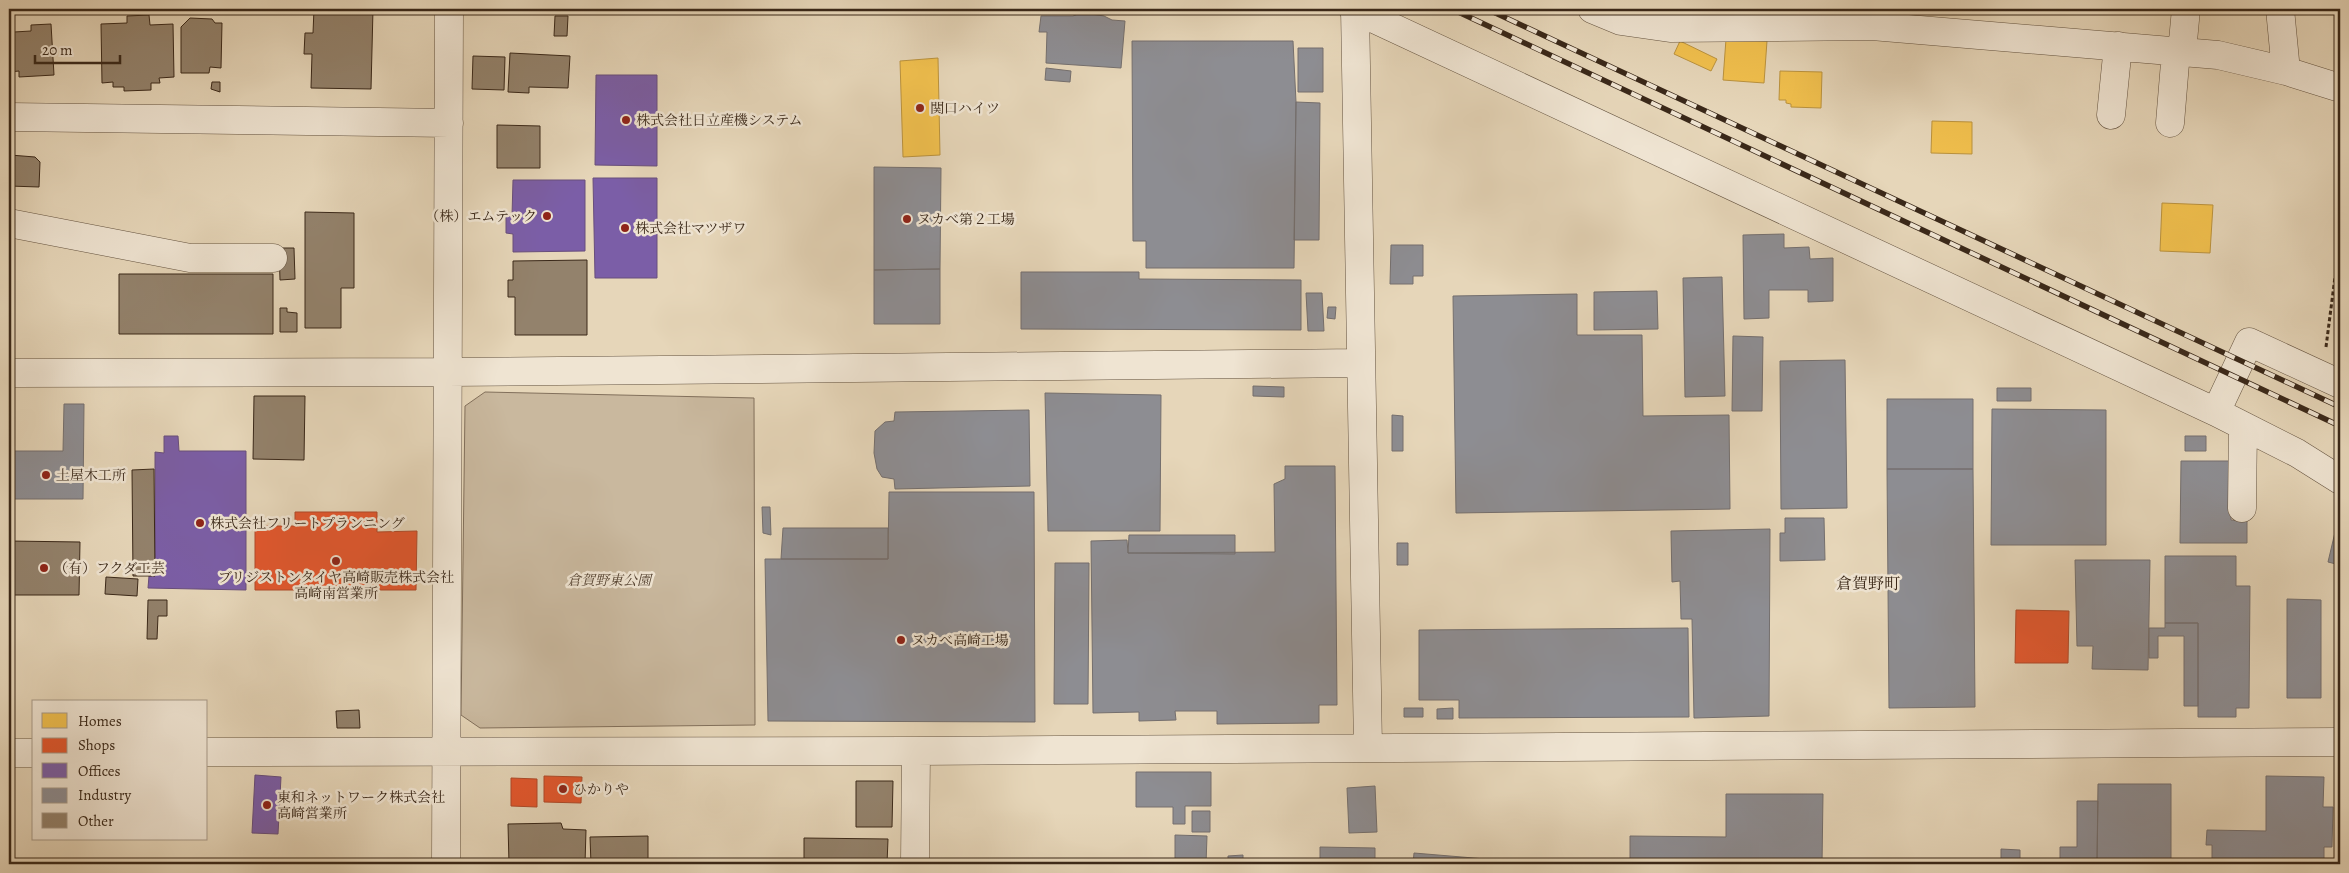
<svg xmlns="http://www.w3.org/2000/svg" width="2349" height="873" viewBox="0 0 2349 873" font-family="Alegreya,'Noto Serif JP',serif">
	<rect width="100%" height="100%" fill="#e6d6b9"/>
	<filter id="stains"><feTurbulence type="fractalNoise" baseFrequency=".004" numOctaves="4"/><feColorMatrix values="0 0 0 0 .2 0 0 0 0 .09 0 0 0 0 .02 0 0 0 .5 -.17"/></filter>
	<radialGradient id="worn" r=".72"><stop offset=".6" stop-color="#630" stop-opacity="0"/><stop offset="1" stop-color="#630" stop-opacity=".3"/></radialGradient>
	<!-- green -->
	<path fill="#c9b89e" stroke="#82705c" d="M485 392 754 398 755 725 480 728 461 715 465 406Z"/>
	<!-- homes -->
	<path fill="#f2c14e" stroke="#bb933e" d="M1726 39 1767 41 1764 83 1723 80Z
		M1680 41 1717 59 1711 71 1674 54Z
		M938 58 940 155 903 157 900 61Z
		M1780 71 1822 72 1821 108 1791 107V104L1786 103V100H1779Z
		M1932 121 1972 122V154L1931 153Z
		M2162 203 2213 205 2210 253 2160 251Z"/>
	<!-- shops -->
	<path fill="#e4572e" stroke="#b14928" d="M295 512H377V532L417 531 416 590H255V526H295Z
		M2016 610 2069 611 2068 663H2015Z
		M544 776 582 777 581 803 544 802Z
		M511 778 537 779V807L511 806Z"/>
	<!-- offices -->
	<path fill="#7b5ea7" stroke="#684e7c" d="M596 75H657V166L595 165Z
		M593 178H657V278H595Z
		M513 180H585V251L513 252V234L506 233V216H512Z
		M164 436H178L179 451H246V590L148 588 149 576H155V452L164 453Z
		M255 775 281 777 278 834 252 833Z"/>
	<!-- industry -->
	<path fill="#8d8d92" stroke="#746f6e" d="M1078 14H1091L1104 16 1112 20 1125 21 1121 68 1046 63 1047 32H1039L1041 16H1073Z
		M1132 41H1293L1296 102 1294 268H1146V241H1133Z
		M1298 48H1323V92H1298Z
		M1046 68 1071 71 1070 82 1045 80Z
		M1296 102 1320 103 1319 240H1294Z
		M874 167 941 168 940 269 874 270Z
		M1784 234V248L1809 247 1810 259 1833 258V301L1808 302V290H1769V318L1744 319 1743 235Z
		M1391 245H1423V276H1413V284H1390Z
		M940 269V324H874V270Z
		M1021 272H1139V279L1301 280V330L1021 329Z
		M1722 277 1725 396 1685 397 1683 278Z
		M1657 291 1658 329 1594 330V292Z
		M1306 293H1322L1324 331H1308Z
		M1577 294V335H1642L1643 416 1729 415 1730 509 1456 513 1453 296Z
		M1328 307H1336L1335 319 1327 318Z
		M1733 336 1763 337 1762 411H1732Z
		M1845 360 1847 508 1781 509 1780 361Z
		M1253 386 1284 387V397L1253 396Z
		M1997 388H2031V401H1997Z
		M1045 393 1161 395 1160 531H1048Z
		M1887 399H1973V469H1887Z
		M64 404H84L83 499H9V414H11V451H63Z
		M1992 409 2106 410V545H1991Z
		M1029 410 1030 486 895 489 894 479 882 477 877 469 874 453 875 431 885 422 894 421 895 412Z
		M1392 415 1403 416V451H1392Z
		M2185 436H2206V451H2185Z
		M2181 461H2231V520L2247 521V543H2180Z
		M1285 466H1335L1337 705H1319V723L1217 724V711H1175L1176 720 1139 721V712L1093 713 1091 541 1127 540 1128 553 1275 552 1274 484 1285 479Z
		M1887 469H1973L1975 707 1889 708Z
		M889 492H1034L1035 722 768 721 765 559H888Z
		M762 507H770L771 535 763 533Z
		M2340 511V565L2328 562Z
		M1785 518H1824L1825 560 1780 561V533H1785Z
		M783 528H888V559H781Z
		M1770 529 1769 716 1694 718 1692 619H1681L1680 581 1672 582 1671 531Z
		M1129 535H1235V554L1128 553Z
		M1397 543H1408V565H1397Z
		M2165 556H2236V586H2250L2249 708H2236V717H2198V623H2165Z
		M2075 560H2150L2148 670 2092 669 2093 646H2077Z
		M1055 563H1089L1088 704H1054Z
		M2287 599 2321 600V698H2287Z
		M2337 619H2340V649H2337Z
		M2165 623H2198V706H2184V636H2158V658H2149V628H2165Z
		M1688 628 1689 717 1459 718V700H1419V630Z
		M2337 649H2340V706H2337Z
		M1404 708H1423V717H1404Z
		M1453 708V719H1437V709Z
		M1136 772H1211V806H1185V824H1173V807H1136Z
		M2266 776 2324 777 2323 807H2333L2332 847H2324V864H2212V845H2206L2207 830 2266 831Z
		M2098 784H2171V864H1945V862L2097 861Z
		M1375 786 1377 832 1349 833 1347 788Z
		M1726 794H1823L1822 864H1630V836L1726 837Z
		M2077 801H2098L2097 861 2060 860V847H2077Z
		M1192 811H1210V832H1192Z
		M1175 835 1207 836 1206 864H1175Z
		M1320 847 1375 848V864H1320Z
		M2001 849 2020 850V861H2001Z
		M1414 853 1545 864H1413Z
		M1243 855V864H1228V856Z"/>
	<!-- building -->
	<path fill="#93826c" stroke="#3a2819" d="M314 9H373L371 89 311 88 312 54H304L305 33H313Z
		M149 15 150 25 173 24 174 77 159 78 160 83H151V90L124 91V87H113V82L102 83 101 24 127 23V16Z
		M555 16H568L567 36H554Z
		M190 18 212 19 215 23H222L221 68 210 67 209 73H181V27Z
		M51 24 54 75 19 77V71L9 72V44L14 43V32L31 31V25Z
		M510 53 570 56 568 88 529 87V93L508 92Z
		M473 56 505 57 504 90 472 89Z
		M212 82H220V92L211 89Z
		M497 125 540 126V168H497Z
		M10 155 35 157 40 162 39 187 9 186Z
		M305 212 354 213V288H341V328H305Z
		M279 248H294L295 279 280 280Z
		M587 260V335H515V297H508V280H513V261Z
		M119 274H273V334H119Z
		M280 308H287V312L297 313V332H280Z
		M254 396H305L304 460 253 459Z
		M154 469 155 576H133L132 470Z
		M9 541 80 542 79 595H9Z
		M106 577 138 579 137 596 105 594Z
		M148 600H167V616H158L157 639H147Z
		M359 710 360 728H337L336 711Z
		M856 781H893L892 827H856Z
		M561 823 563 829 586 830 585 864H509L508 824Z
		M648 836V864H591L590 837Z
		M804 838 888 839 887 864H804Z"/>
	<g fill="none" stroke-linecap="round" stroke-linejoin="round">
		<!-- minor casing -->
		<g stroke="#655441" stroke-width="29">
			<path id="minor" d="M1353 9 2216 412 2297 453 2340 480
				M1355 9 1368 747
				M1592 9 1621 21 1670 28 1872 26 2218 55 2286 71 2340 88
				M2280 9 2286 71
				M2182 52 2186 9
				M2111 115 2118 46
				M9 117 449 123
				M2170 123 2176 51
				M9 223 190 258H273
				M9 373 448 372 1359 363
				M2216 412 2249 342 2340 384
				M2242 508 2243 426
				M206 752 916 751 2340 742
				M9 753H34
				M446 864 449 9
				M915 864 916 751"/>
		</g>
		<!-- path -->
		<path stroke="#3a2819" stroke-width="3" stroke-dasharray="4 2.5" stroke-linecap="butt" d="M2326 347 2335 277"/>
		<!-- minor -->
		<use href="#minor" stroke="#efe4d2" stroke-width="28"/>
		<!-- rail casing -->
		<g stroke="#3a2819" stroke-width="5.5">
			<path id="rail" d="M1452 9 2340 426
				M1487 9 2340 407"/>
		</g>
		<!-- rail -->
		<use href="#rail" stroke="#efe4d2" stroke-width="4" stroke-dasharray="11" stroke-linecap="butt"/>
	</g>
	<!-- markers -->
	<g fill="#8f2418" stroke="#efe4d2" stroke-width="2">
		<circle cx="920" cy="108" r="5"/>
		<circle cx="626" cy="120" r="5"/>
		<circle cx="547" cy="216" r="5"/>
		<circle cx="907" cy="219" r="5"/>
		<circle cx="625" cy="228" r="5"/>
		<circle cx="46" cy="475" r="5"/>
		<circle cx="200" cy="523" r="5"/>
		<circle cx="336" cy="561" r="5"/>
		<circle cx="44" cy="568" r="5"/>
		<circle cx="901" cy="640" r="5"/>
		<circle cx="563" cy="789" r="5"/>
		<circle cx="267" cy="805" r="5"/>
	</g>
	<g text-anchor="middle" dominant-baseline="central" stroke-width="5" stroke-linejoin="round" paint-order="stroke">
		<!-- poi labels -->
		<g font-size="14" fill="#3a2819" stroke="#efe4d2" text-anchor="start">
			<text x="930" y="108">関口ハイツ</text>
			<text x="636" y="120">株式会社日立産機システム</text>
			<text x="537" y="216" text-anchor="end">（株）エムテック</text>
			<text x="917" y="219">ヌカべ第２工場</text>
			<text x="635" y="228">株式会社マツザワ</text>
			<text x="56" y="475">土屋木工所</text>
			<text x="210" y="523">株式会社フリートプランニング</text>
			<text x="54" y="568">（有）フクダ工芸</text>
			<text x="336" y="577" text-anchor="middle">ブリジストンタイヤ高崎販売株式会社<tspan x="336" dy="16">高崎南営業所</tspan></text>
			<text x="911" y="640">ヌカべ高崎工場</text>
			<text x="573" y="789">ひかりや</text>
			<text x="277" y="797">東和ネットワーク株式会社<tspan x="277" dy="16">高崎営業所</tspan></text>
		</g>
		<!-- park labels -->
		<g font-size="14" font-style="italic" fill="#574534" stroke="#efe4d2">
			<text x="609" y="580">倉賀野東公園</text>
		</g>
		<!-- quarter labels -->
		<g font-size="16" fill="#3a2819" stroke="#efe4d2">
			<text x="1868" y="584">倉賀野町</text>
		</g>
	</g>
	<!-- margin -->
	<rect width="2349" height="873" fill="none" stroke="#e6d6b9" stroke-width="30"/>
	<rect x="10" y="10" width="2329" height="853" fill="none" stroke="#3a2819" stroke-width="2.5"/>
	<rect x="15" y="15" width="2319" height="843" fill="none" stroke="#3a2819"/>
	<!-- legend -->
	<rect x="32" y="700" width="175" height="140" fill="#efe4d2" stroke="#a79988"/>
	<rect x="42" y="713" width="25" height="15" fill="#f2c14e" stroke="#a79988"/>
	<text x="78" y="726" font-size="15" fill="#3a2819">Homes</text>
	<rect x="42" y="738" width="25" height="15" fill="#e4572e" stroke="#a79988"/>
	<text x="78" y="750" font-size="15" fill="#3a2819">Shops</text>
	<rect x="42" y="763" width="25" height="15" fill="#7b5ea7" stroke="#a79988"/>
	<text x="78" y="776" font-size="15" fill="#3a2819">Offices</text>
	<rect x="42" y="788" width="25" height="15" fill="#8d8d92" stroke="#a79988"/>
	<text x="78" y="800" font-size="15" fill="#3a2819">Industry</text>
	<rect x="42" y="813" width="25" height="15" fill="#93826c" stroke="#a79988"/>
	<text x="78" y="826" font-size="15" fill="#3a2819">Other</text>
	<!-- scale -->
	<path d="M35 55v8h85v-8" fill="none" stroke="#3a2819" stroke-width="2.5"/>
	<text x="42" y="55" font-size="15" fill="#3a2819" stroke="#efe4d2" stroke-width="4" paint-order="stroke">20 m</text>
	<rect width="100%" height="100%" filter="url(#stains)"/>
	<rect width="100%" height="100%" fill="url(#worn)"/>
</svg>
